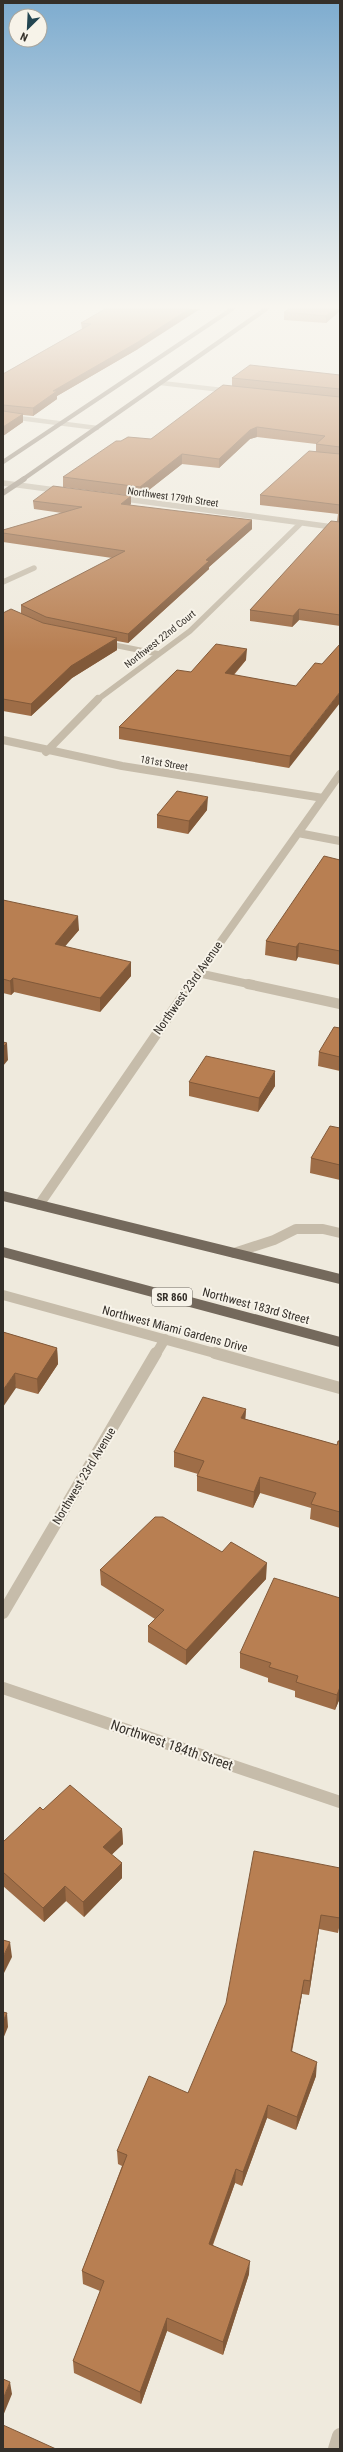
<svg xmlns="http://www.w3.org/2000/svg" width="343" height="2452" viewBox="0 0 343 2452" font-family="'Roboto Condensed',sans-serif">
	<rect width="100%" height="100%" fill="#efeadd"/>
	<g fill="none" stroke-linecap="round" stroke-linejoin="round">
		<!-- street-far5 -->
		<path stroke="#c6bcaa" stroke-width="4.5" d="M161 383 231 391
			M3 416 97 428"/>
		<!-- street-far4 -->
		<path stroke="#c6bcaa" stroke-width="5.5" d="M3 483 63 491
			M118 498 340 528
			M3 582 34 568
			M104 643 159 654
			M97 700 190 631 301 523"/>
		<!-- street-far3 -->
		<path stroke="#c6bcaa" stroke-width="8" d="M3 740 122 766 323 798
			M46 752 98 699
			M298 833 340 841
			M198 973 253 985
			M190 985 340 774"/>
		<!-- street-far2 -->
		<path stroke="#c6bcaa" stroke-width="10" d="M248 984 340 1004
			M39 1205 191 984
			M234 1253 274 1240 296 1229H323L340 1233
			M3 1295 218 1354
			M156 1354 165 1339"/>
		<!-- street-far1 -->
		<path stroke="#c6bcaa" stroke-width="12" d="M215 1353 340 1388
			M3 1613 156 1353
			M3 1688 340 1802"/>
		<!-- street -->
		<path stroke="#c6bcaa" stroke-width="16" d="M336 2449 340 2436"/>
		<!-- secondary-far1 -->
		<path stroke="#998c7c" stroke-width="4.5" d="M3 462 232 309
			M22 480 266 309"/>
		<!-- secondary -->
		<path stroke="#998c7c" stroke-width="5.5" d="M3 493 24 479"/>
		<!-- primary -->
		<path stroke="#74695c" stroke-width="10" d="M3 1196 340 1279
			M3 1252 340 1342"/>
	</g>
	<!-- wall -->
	<path fill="#9e6d47" d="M105 309 138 349 57 396V399L33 416 23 415V422L3 436V374L82 329 81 323Z
		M340 309 326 323 284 320V312Z
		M340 375V626L299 620 292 627 250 621V610L337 521 338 514 260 505V495L316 451V444L257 437 250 439 219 468 182 464 140 497 63 487V477L121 441 151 439 232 386V378Z
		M131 496V504L130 505 252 529 209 567V569L128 643 117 641V650L72 678 31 716 3 711V613H21V605L112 558 3 542V530L62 513 34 509 33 501Z
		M246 660 234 675 296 686 322 664 289 768 119 739V727L191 672Z
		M207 810 188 834 157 828V815Z
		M340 860V965L298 957 296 961 265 955 266 941Z
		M3 900 79 930 65 946 131 976 100 1012 14 992 11 995 3 993Z
		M340 1028V1071L318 1066 319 1052Z
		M189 1082 275 1086 258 1112 189 1096Z
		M340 1128V1180L310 1173 311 1158Z
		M3 1332 57 1348 58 1364 38 1394 16 1388Z
		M246 1409 245 1419 337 1445 340 1441V1528L310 1519 311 1508 260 1493 253 1508 197 1491V1476L198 1474 174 1467V1452Z
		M100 1570 266 1579 186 1665 148 1642V1626L155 1619 101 1585Z
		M340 1598V1698L335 1710 295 1697V1691L268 1682V1678L240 1668V1653Z
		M43 1810 122 1829 123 1844 111 1855 122 1863V1878L84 1917 66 1901 44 1922 3 1886V1842Z
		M340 1868V1923L338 1933 319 1929 309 1995 302 1994 292 2052 316 2076 296 2130 267 2118 242 2186 235 2183 213 2245 249 2274 223 2355 167 2331 141 2404 74 2373 73 2361 100 2291 83 2284 82 2271 122 2166 118 2164 117 2151 188 2093Z"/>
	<!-- shaded-wall -->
	<path fill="#815939" d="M189 309H200L138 349 57 396V399L33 416V408L53 391Z
		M335 309H340V311L326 323V316Z
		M23 414V422L3 436V427Z
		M257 427V437L250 439 219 468V459L250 430Z
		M182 454V464L140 497V487Z
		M131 496V504L121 513V504Z
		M252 520V529L209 567V569L128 643V634L206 560Z
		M299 609V620L292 627 293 616Z
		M117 638V650L72 678 31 716V704L71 666Z
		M247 649 246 660 225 684V673Z
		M340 692V703L289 768 290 756Z
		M208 797 207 810 188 834 189 821Z
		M78 916 79 930 56 957 55 944Z
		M299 943 298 957 296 961V947Z
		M131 962V976L100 1012V998Z
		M13 978 14 992 11 995 10 981Z
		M7 1043 8 1060 3 1066V1047Z
		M275 1071V1086L258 1112 259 1098Z
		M57 1348 58 1364 38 1394 37 1379Z
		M15 1373 16 1388 3 1407V1390Z
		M246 1409 245 1424 241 1418Z
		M260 1477V1493L253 1508 254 1492Z
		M267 1563 266 1579 186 1665V1650Z
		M340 1687V1698L335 1710 337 1695Z
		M122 1829 123 1844 104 1862 103 1847Z
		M122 1863V1878L84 1917 83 1902Z
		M65 1886 66 1901 44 1922 43 1908Z
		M321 1915 319 1929 309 1995 310 1981Z
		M10 1942 12 1957 3 1975V1957Z
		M304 1980 302 1994 289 2065 291 2051Z
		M7 2013 8 2027 3 2039V2021Z
		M317 2062 316 2076 296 2130 297 2117Z
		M268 2105 267 2118 242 2186 243 2172Z
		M236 2169 235 2183 208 2257 209 2244Z
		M250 2261 249 2274 223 2355V2342Z
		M167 2318V2331L141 2404 140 2392Z
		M10 2382 12 2394 3 2416V2399Z"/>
	<!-- building -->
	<path fill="#b87f52" stroke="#815939" d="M105 309H189L138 342 53 391H57L33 408 3 405V374L91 324 81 323Z
		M289 309H335L326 316 284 312Z
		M250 365 340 375V389L232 378Z
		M223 385 340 397V447L316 444 325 436 257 427 250 430 219 459 182 454 140 487 63 477 116 441H121L128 437 151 439Z
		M3 411 23 414 3 427Z
		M309 451 340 454V505L260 495Z
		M53 486 131 496 121 504 252 520 206 560 209 561 128 634 46 617 21 605 125 551 3 533V530L82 507 33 501Z
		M331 521 340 522V615L299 609 293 616 250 610Z
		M11 609 43 623 117 638 71 666 31 704 3 699V613Z
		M216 644 247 649 225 673 296 686 315 663 322 664 340 644V692L290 756 119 727 177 670 191 672Z
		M177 791 208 797 189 821 157 815Z
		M324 856 340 860V951L299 943 296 947 266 941Z
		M3 900 78 916 55 944 131 962 100 998 13 978 10 981 3 979Z
		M334 1027 340 1028V1057L319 1052Z
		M3 1042 7 1043 3 1047Z
		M206 1056 275 1071 259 1098 189 1082Z
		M330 1126 340 1128V1165L311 1158Z
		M3 1332 57 1348 37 1379 15 1373 3 1390Z
		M203 1397 246 1409 241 1418 337 1445 338 1441H340V1512L311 1504 316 1493 260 1477 254 1492 197 1476 204 1461 174 1452Z
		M155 1517H163L222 1552 231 1542 267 1563 186 1650 148 1626 164 1610 100 1570Z
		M274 1578 340 1598V1687L337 1695 296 1682 298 1676 269 1667 271 1663 240 1653Z
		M70 1785 122 1829 103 1847 122 1863 83 1902 65 1886 43 1908 3 1872V1842L40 1807 43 1810Z
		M254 1851 340 1868V1918L321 1915 310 1981 304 1980 291 2051 317 2062 297 2117 268 2105 243 2172 236 2169 209 2244 250 2261 223 2342 167 2318 140 2392 73 2361 104 2281 82 2271 127 2155 117 2151 149 2076 188 2093 226 2003Z
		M3 1940 10 1942 3 1957Z
		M3 2012 7 2013 3 2021Z
		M3 2379 10 2382 3 2399Z
		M3 2425 56 2449H3Z"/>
	<!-- sky -->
	<linearGradient id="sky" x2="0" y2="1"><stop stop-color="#7eaccf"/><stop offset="0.47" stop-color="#f8f6f0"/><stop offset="1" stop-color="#f8f6f0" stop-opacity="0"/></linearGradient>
	<rect width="343" height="652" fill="url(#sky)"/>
	<g text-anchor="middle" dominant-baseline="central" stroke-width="4" stroke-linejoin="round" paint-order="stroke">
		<!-- far-street labels -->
		<g font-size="10" fill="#342f29" stroke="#f7f3e9">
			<text transform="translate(173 497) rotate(8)">Northwest 179th Street</text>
			<text transform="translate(160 639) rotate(-38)">Northwest 22nd Court</text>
			<text transform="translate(164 763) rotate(10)">181st Street</text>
		</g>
		<!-- shield labels -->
		<rect fill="#f7f3e9" stroke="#6e6a63" stroke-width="1" x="152" y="1288" width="40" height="18" rx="3"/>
		<g font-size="11" font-weight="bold" fill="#342f29">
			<text x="172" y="1297">SR 860</text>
		</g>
		<!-- street labels -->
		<g font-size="12" fill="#342f29" stroke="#f7f3e9">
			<text transform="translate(188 988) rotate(-55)">Northwest 23rd Avenue</text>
			<text transform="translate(256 1306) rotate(15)">Northwest 183rd Street</text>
			<text transform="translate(175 1329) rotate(15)">Northwest Miami Gardens Drive</text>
			<text transform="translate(84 1476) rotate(-59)">Northwest 23rd Avenue</text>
		</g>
		<!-- near-street labels -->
		<g font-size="14" fill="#342f29" stroke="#f7f3e9">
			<text transform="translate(172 1745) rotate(19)">Northwest 184th Street</text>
		</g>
	</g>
	<!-- border -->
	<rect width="343" height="2452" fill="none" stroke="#342f29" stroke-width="8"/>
	<!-- north arrow -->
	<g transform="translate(28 28) rotate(204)"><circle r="19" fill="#f7f3e9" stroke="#a9a59c"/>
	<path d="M0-3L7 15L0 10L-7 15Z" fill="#234551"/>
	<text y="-6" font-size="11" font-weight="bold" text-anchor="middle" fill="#342f29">N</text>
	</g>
</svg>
